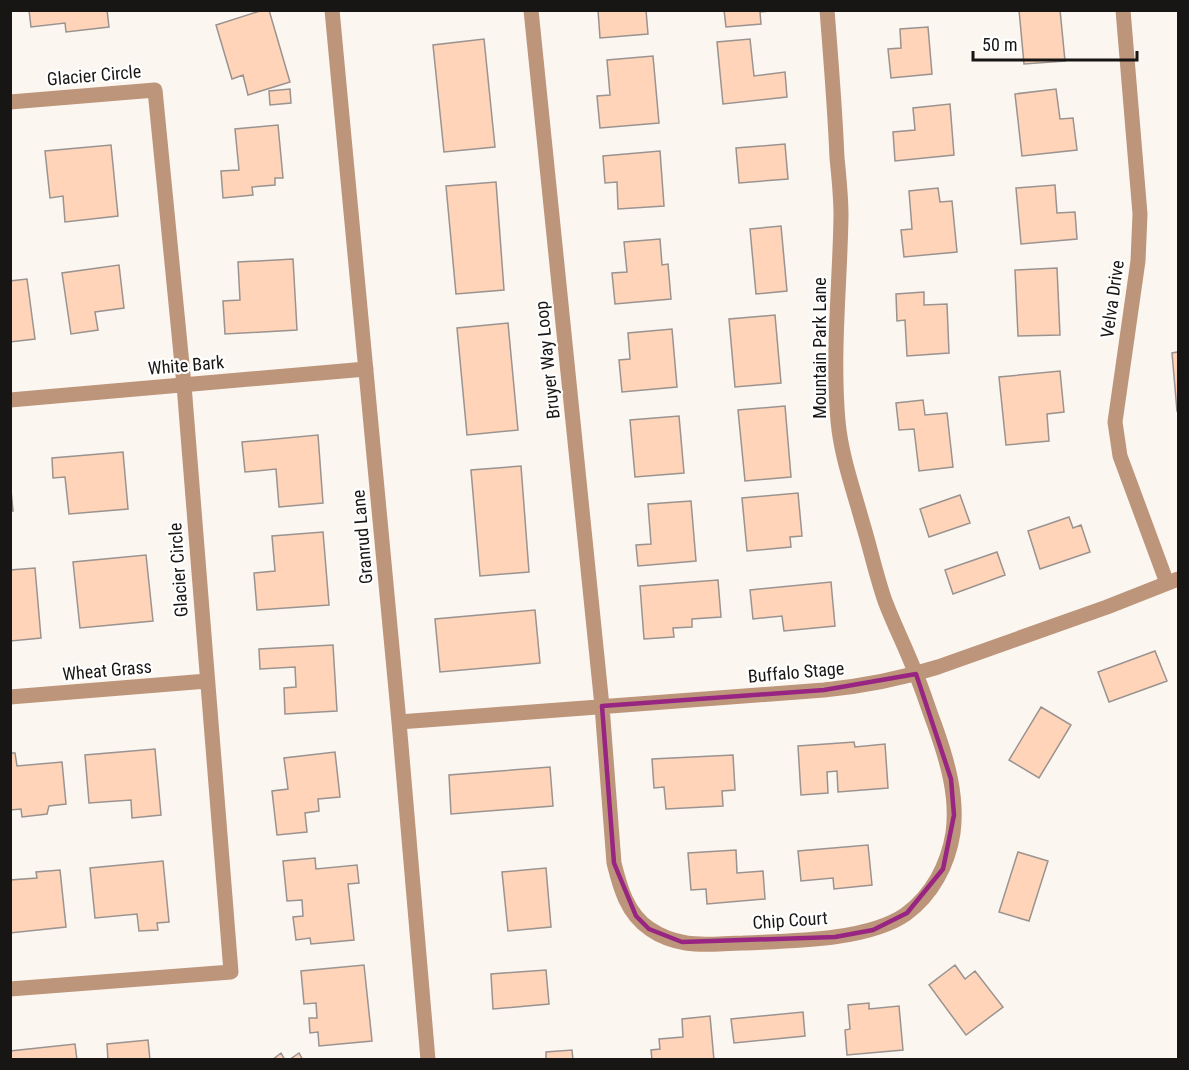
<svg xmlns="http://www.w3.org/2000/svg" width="1189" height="1070" viewBox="0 0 1189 1070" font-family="'Roboto Condensed',sans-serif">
	<rect width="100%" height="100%" fill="#fbf6f0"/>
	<!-- building -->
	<path fill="#ffd4b9" stroke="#9a9390" stroke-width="1.5" d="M29 10H107L109 27 66 32 65 23 31 27Z
		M263 10H269L290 82 248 95 243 75 232 79 216 25Z
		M598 10H646L648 34 600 38Z
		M724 10H770V11L760 12 761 24 726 27Z
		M1019 10H1060L1065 61 1024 64Z
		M928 27 932 74 891 78 888 49 901 48 900 29Z
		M484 39 495 147 444 152 433 45Z
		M750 39 754 76 785 72 787 97 723 104 717 42Z
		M653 56 659 123 600 128 597 96 610 95 607 60Z
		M290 89 291 103 270 105 269 91Z
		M1056 89 1060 119 1073 118 1077 150 1022 156 1015 94Z
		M950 104 954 155 895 161 893 132 915 130 913 108Z
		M278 125 283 178H275V185L252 187 253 195 223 198 221 171 239 170 235 129Z
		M785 144 788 179 739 183 736 148Z
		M111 145 118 216 65 222 63 196 50 198 45 151Z
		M660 151 664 206 618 209 617 182 605 183 603 156Z
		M496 182 504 290 456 294 446 186Z
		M1055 185 1057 213 1075 212 1077 239 1021 244 1016 188Z
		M938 188 940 202 952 201 957 252 904 257 901 230 912 229 909 191Z
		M781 226 787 291 756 294 750 229Z
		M660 239 662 265 668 264 671 299 615 304 612 273 627 272 624 242Z
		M293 259 297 330 225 334 223 301 240 300 238 262Z
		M119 265 124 308 95 312 98 330 71 334 62 273Z
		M1057 268 1060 335 1018 336 1015 270Z
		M27 279 35 339 10 342V281Z
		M924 292V305L947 304 949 353 907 356 905 320 897 321 896 294Z
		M775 315 781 383 735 387 729 319Z
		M508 323 518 430 467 435 457 328Z
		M672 329 677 387 622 392 619 360 630 359 628 333Z
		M1178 352V411H1177L1172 353Z
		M1060 371 1064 412 1047 414 1049 441 1006 445 999 377Z
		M923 400 925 415 947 413 953 467 919 471 914 429 899 430 896 403Z
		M785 406 791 477 745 481 738 410Z
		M679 416 684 473 635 477 630 420Z
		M318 435 323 503 279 507 276 469 245 472 242 442Z
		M123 452 128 509 69 514 65 477 53 478 52 458Z
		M521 466 529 572 480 576 471 470Z
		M10 480 13 511H10Z
		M798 493 802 536 790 537 791 547 747 551 742 498Z
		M960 495 970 523 929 537 920 509Z
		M691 501 696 561 638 566 636 545 651 544 648 504Z
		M1069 517 1073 528 1081 525 1090 552 1040 569 1028 531Z
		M323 532 329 605 257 610 254 573 275 571 272 536Z
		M997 552 1005 575 953 594 945 570Z
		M146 555 153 621 80 628 73 562Z
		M35 568 41 638 11 641 10 570Z
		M718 580 721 617 692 619V627L673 628 674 637 644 639 640 586Z
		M831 582 835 626 784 631 782 616 753 619 750 590Z
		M535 610 540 663 440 672 435 619Z
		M333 645 337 711 285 714 284 688 296 687 295 667 260 669 259 649Z
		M1155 651 1167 681 1109 702 1098 672Z
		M1041 707 1071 725 1039 778 1009 760Z
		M854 742 855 747 885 744 888 788 838 792 837 771 827 772 828 793 801 795 798 746Z
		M155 749 161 815 132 818 131 800 89 803 85 755Z
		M335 752 340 797 318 799 319 811 305 813 307 832 277 835 272 791 288 789 284 758Z
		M10 753H15L17 766 62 762 66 804 49 806 47 814 22 817 21 809 10 810Z
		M733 755 735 790 722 791 723 806 666 809 664 787 654 788 652 759Z
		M550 767 553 806 451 814 449 775Z
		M868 845 872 885 834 889 833 878 801 881 798 851Z
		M736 850 737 873 763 871 765 899 707 904 706 889 691 890 688 853Z
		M1018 852 1048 861 1029 921 999 912Z
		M315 858 316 869 357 865 359 883 348 884 354 940 311 944 310 938 296 940 293 917 303 916 302 900 287 901 283 861Z
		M163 861 169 922 157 923 158 930 139 931 137 914 95 918 90 868Z
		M546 868 551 927 508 931 502 872Z
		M60 870 66 927 10 933V880L37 878 36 872Z
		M364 965 372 1041 319 1046 318 1032 310 1033 309 1018H317L316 1003 304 1004 301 971Z
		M955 965 965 979 975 971 1003 1007 966 1035 929 985Z
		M546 970 549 1004 493 1009 491 974Z
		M869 1003V1009L899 1006 903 1050 847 1055 845 1030 850 1029 848 1005Z
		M803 1012 805 1036 734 1043 731 1019Z
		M710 1016 714 1060H652L651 1050 660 1049 659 1039 683 1037 682 1019Z
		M148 1040 150 1060H108L107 1044Z
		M75 1044 77 1060H10V1051Z
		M572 1050 573 1060H546V1052Z
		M281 1053 285 1060H272Z
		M299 1053 303 1060H289Z"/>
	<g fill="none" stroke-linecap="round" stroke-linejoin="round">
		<!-- street -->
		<path stroke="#bd957b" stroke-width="15" d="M332 10 399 722 428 1060
			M531 10 602 706 614 863C620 887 627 914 650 929 660 936 674 941 686 943 705 946 724 943 743 943 789 941 868 941 906 914 932 895 948 865 953 833 958 796 947 760 935 726 928 708 923 690 915 672 906 648 894 625 885 601 876 575 870 547 862 521 853 488 841 455 838 421 832 352 840 284 841 216 841 196 839 177 837 158 835 109 831 60 827 10
			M1123 10 1140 214 1138 261 1115 422 1120 456 1167 583
			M10 102 155 90 184 385 231 972 10 989
			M10 400 366 369
			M10 697 207 681
			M399 722 824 690C864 686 900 679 938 667L1107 607 1178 579"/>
	</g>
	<!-- marked area -->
	<path fill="none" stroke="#982582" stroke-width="4.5" stroke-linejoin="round" d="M916 674 951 779 954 815 943 869 907 913 873 930 835 937 682 942 649 929 636 916 614 863 602 706 824 690Z"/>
	<g text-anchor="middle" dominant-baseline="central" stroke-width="4.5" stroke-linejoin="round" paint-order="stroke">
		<!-- street labels -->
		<g font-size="18" fill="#181614" stroke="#fff">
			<text transform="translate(94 75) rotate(-5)">Glacier Circle</text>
			<text transform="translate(1112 299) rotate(-82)">Velva Drive</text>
			<text transform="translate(819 348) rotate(-90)">Mountain Park Lane</text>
			<text transform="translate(547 360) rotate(-96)">Bruyer Way Loop</text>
			<text transform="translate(186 365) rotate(-5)">White Bark</text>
			<text transform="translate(362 537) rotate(-95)">Granrud Lane</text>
			<text transform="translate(178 570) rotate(-94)">Glacier Circle</text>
			<text transform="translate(107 670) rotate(-5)">Wheat Grass</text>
			<text transform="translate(796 672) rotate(-5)">Buffalo Stage</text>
			<text transform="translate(790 920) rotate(-4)">Chip Court</text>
		</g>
	</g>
	<!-- border -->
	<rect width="1189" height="1070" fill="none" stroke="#181614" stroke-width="24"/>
	<!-- scale -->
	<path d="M973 51v9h164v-9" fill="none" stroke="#181614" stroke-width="3"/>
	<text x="982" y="51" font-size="18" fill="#181614" stroke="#ffffff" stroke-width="4.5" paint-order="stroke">50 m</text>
</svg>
